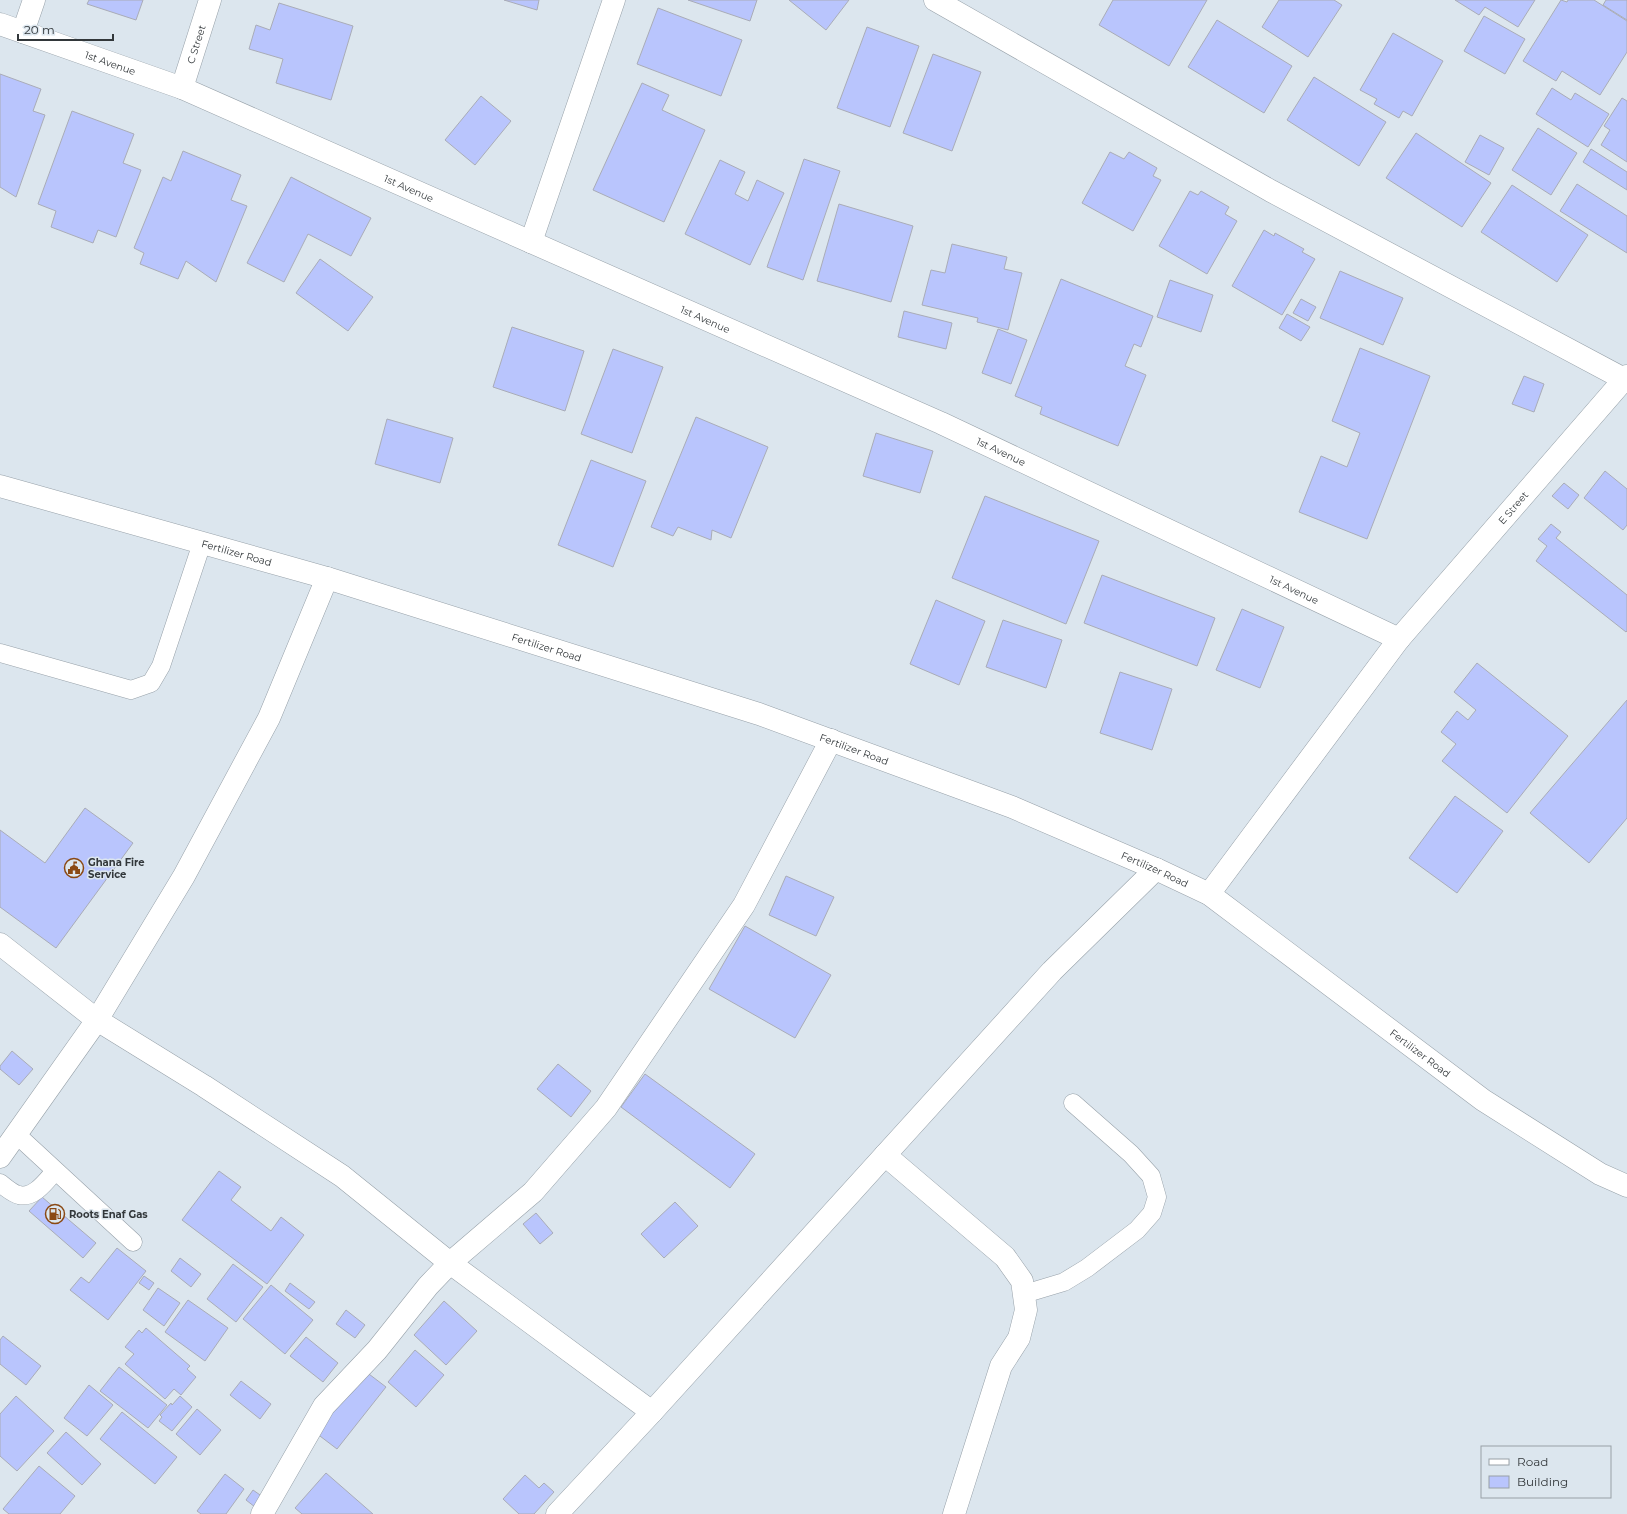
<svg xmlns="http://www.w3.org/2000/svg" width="1627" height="1514" viewBox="0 0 1627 1514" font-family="Montserrat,sans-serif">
	<rect width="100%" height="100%" fill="#dce6ee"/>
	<!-- building -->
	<path fill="#b9c5fd" stroke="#a9acb7" d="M89 0H143L136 20 87 4Z
		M504 0H539L537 10Z
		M688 0H757L750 21Z
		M789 0H849L826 30Z
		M1113 0H1207L1169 66 1099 25Z
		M1279 0H1334L1342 5 1308 57 1262 27Z
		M1455 0H1535L1518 27 1485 7 1479 15Z
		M1561 0 1567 2 1568 0H1594L1627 21V52L1600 95 1562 71 1556 81 1523 61Z
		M1606 0H1627V20L1603 5Z
		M279 3 353 26 331 100 276 83 283 59 249 49 256 25 270 30Z
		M658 8 742 40 721 96 637 64Z
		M1484 16 1525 39 1505 74 1464 51Z
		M1217 20 1292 66 1264 113 1188 67Z
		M867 27 919 46 890 127 837 108Z
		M1393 33 1443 61 1412 116 1403 111 1399 118 1374 104 1377 99 1360 90Z
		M933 54 981 72 952 151 903 133Z
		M0 74 41 89 33 111 45 115 16 197 0 187Z
		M1314 77 1386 122 1359 166 1287 120Z
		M642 83 669 95 662 110 705 130 664 222 593 190Z
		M1552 88 1571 100 1575 93 1609 114 1588 147 1536 114Z
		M481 96 511 121 475 165 445 140Z
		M1622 98 1627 101V162L1601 145 1610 130 1604 126Z
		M72 111 134 134 123 163 141 170 116 237 98 230 93 243 51 227 56 211 38 204Z
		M1538 128 1577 153 1551 195 1512 170Z
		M1416 133 1491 183 1462 227 1386 178Z
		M1480 135 1504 148 1489 175 1465 162Z
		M1591 149 1627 172V190L1583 162Z
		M183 151 241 175 231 200 247 206 216 282 186 261 178 279 140 264 144 253 134 248 163 177 171 181Z
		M1110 152 1124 159 1129 152 1157 168 1153 176 1161 180 1133 231 1082 203Z
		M804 159 840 171 803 280 767 267Z
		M720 160 745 172 735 194 748 201 757 180 784 193 750 265 685 234Z
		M291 177 371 218 351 256 308 234 284 282 247 263Z
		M1577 184 1627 216V253L1560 211Z
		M1512 185 1588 235 1557 282 1481 232Z
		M1190 191 1198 195 1201 191 1229 207 1225 214 1237 221 1207 274 1159 246Z
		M839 204 913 226 891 302 817 281Z
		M1264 230 1274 236 1275 233 1304 249 1302 252 1315 259 1282 315 1232 286Z
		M952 244 1007 257 1004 269 1022 273 1008 330 977 322 978 318 922 305 931 270 945 273Z
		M320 259 373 297 348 331 296 293Z
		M1340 271 1403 298 1383 345 1320 318Z
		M1061 279 1153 316 1141 347 1134 344 1125 366 1146 375 1118 446 1040 414 1042 407 1015 396Z
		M1170 280 1213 295 1201 332 1157 317Z
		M1301 299 1316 307 1308 321 1293 313Z
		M904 311 952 323 946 349 898 337Z
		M1287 314 1310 327 1301 341 1279 328Z
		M512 327 584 351 565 411 493 387Z
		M998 329 1027 340 1011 384 982 373Z
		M1360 348 1430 376 1367 539 1299 512 1321 456 1347 467 1360 433 1332 421Z
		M613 349 663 367 632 453 581 434Z
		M1524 376 1544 384 1534 412 1512 404Z
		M696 417 768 447 731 538 712 530 711 540 678 527 673 536 651 527Z
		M387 419 453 438 440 483 375 464Z
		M876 433 933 451 920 493 863 476Z
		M591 460 646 481 613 567 558 545Z
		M1605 471 1627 489V525L1623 530 1584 498Z
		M1564 483 1579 495 1568 509 1552 496Z
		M985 496 1099 541 1066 624 952 578Z
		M1551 524 1561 532 1556 538 1627 595V631L1626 632 1536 561 1547 546 1538 539Z
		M1102 575 1215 618 1197 666 1084 623Z
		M936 600 985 621 959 685 910 664Z
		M1242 609 1284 627 1260 688 1216 670Z
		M1003 620 1062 640 1046 688 986 667Z
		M1477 663 1568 736 1507 813 1442 761 1456 744 1441 732 1457 711 1468 720 1476 710 1454 692Z
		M1120 672 1172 689 1152 750 1100 733Z
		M1627 700V818L1589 863 1530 813Z
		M1455 796 1503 831 1457 893 1409 858Z
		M85 808 133 843 56 948 0 907V830L45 863Z
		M786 876 834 897 816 936 769 915Z
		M745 926 831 975 795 1038 709 989Z
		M12 1051 33 1069 19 1085 0 1069V1066Z
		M558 1064 591 1091 571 1117 537 1089Z
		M645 1074 755 1154 730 1188 621 1107Z
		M219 1171 241 1187 231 1200 271 1231 281 1217 304 1235 267 1284 182 1220Z
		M42 1197 96 1243 83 1258 29 1211Z
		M675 1202 698 1226 664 1258 641 1234Z
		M536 1213 553 1233 540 1244 523 1224Z
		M117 1248 146 1271 108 1320 70 1290 81 1277 89 1283Z
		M180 1258 201 1274 191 1287 171 1271Z
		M233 1264 263 1287 236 1322 207 1299Z
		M144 1276 154 1283 149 1290 139 1283Z
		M290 1283 315 1302 309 1309 285 1291Z
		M271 1285 313 1320 285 1354 243 1319Z
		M158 1288 180 1303 164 1326 143 1310Z
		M188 1300 228 1328 205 1361 165 1332Z
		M444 1301 477 1331 446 1365 414 1335Z
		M346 1310 365 1325 355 1338 336 1324Z
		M146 1328 190 1366 187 1369 196 1377 181 1395 174 1389 165 1399 125 1364 134 1354 125 1347 139 1330 142 1333Z
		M3 1336 41 1366 26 1385 0 1364V1340Z
		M306 1337 338 1363 323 1382 290 1356Z
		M415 1350 444 1375 416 1407 388 1382Z
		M119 1367 167 1405 148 1428 100 1391Z
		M365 1371 386 1387 337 1449 316 1433Z
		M241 1381 271 1404 260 1419 230 1395Z
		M89 1385 113 1405 87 1436 64 1418Z
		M16 1396 54 1431 17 1471 0 1456V1414Z
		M180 1396 192 1407 172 1431 159 1421 162 1417 160 1415 171 1403 172 1405Z
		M197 1409 221 1430 200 1455 176 1434Z
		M122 1412 177 1457 155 1484 100 1439Z
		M66 1432 101 1464 82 1485 47 1453Z
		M39 1466 75 1496 60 1514H9L3 1509Z
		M326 1473 373 1514H302L295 1508Z
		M225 1474 244 1489 226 1514H201L197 1511Z
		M525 1475 539 1488 544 1483 554 1492 534 1514H519L503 1499Z
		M253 1490 263 1497 255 1507 246 1500Z"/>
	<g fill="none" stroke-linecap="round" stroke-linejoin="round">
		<!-- lane casing -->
		<g stroke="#97a1a9" stroke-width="19">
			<path id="lane" d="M0 653 131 690 151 683 161 666 202 543
				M16 1134 133 1242
				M0 1183C5 1187 13 1194 19 1195 34 1199 47 1180 55 1171
				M1024 1294 1064 1282 1087 1268 1137 1230 1152 1213 1157 1197 1151 1176 1131 1154 1073 1103"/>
		</g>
		<!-- street casing -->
		<g stroke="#97a1a9" stroke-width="23">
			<g id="street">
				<path d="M935 0 1271 191 1624 379"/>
				<path id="s1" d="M0 24 182 88 941 423 1399 639"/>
				<path d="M23 32 34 0"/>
				<path id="s2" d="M182 88 210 0"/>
				<path d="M531 242 614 0"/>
				<path id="s3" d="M0 486 327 578 759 714 1012 807 1156 869 1209 894 1483 1100 1600 1174 1627 1186"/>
				<path id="s4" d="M1209 894 1399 639 1627 376"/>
				<path d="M0 944 97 1020 204 1086 342 1176 450 1263 652 1412"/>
				<path d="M885 1155 1005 1257 1022 1281 1026 1310 1019 1338 1001 1366 954 1514"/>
				<path d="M0 1157 97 1020 184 876 269 718 327 578"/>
				<path d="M262 1514 324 1406 377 1350 428 1286 450 1263 533 1192 606 1108 744 905 831 740"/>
				<path d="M557 1514 652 1412 1052 971 1156 869"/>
			</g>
		</g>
		<!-- lane -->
		<use href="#lane" stroke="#fff" stroke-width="18"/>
		<!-- street -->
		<use href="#street" stroke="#fff" stroke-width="22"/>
	</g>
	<!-- icons -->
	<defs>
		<g id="civic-ring" transform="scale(1)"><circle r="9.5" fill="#dce6ee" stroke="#8a4914" stroke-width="1.5"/><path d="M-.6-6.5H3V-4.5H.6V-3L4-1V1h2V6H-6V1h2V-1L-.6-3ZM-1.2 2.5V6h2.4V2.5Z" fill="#8a4914"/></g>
		<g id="fuel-ring" transform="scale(1)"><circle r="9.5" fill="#dce6ee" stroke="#8a4914" stroke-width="1.5"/><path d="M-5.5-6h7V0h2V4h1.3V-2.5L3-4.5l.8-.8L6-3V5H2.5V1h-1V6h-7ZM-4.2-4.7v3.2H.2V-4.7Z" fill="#8a4914"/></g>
	</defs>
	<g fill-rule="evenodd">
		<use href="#civic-ring" x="74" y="868"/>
		<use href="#fuel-ring" x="55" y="1214"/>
	</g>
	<g text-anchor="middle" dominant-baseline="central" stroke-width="3" stroke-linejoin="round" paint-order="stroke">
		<!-- street labels -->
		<g font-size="10" fill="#32373a" stroke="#dce6ee">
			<text stroke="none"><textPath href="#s2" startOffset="46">C Street</textPath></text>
			<text stroke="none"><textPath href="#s1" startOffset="117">1st Avenue</textPath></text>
			<text stroke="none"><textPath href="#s1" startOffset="441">1st Avenue</textPath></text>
			<text stroke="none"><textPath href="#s1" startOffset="765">1st Avenue</textPath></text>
			<text stroke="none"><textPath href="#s1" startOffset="1089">1st Avenue</textPath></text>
			<text stroke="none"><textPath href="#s4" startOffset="492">E Street</textPath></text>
			<text stroke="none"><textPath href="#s3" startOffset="246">Fertilizer Road</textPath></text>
			<text stroke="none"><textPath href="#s1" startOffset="1413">1st Avenue</textPath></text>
			<text stroke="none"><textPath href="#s3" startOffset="570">Fertilizer Road</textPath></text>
			<text stroke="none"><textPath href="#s3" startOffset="894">Fertilizer Road</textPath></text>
			<text stroke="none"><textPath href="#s3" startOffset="1218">Fertilizer Road</textPath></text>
			<text stroke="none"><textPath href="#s3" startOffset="1542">Fertilizer Road</textPath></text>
		</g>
		<!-- poi labels -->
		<g font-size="10" font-weight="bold" fill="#32373a" stroke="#dce6ee" text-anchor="start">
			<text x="88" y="862">Ghana Fire<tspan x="88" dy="12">Service</tspan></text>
			<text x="69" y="1214">Roots Enaf Gas</text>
		</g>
	</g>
	<!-- legend -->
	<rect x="1481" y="1446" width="130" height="52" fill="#dce6ee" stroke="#98a0a6"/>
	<rect x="1489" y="1459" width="20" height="6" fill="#ffffff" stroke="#98a0a6"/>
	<text x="1517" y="1466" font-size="12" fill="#32373a">Road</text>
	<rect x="1489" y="1476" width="20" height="12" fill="#b9c5fd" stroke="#98a0a6"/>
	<text x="1517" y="1486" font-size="12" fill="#32373a">Building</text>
	<!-- scale -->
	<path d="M18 34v6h95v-6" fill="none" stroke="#32373a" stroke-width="2"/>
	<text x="24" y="34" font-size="12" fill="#32373a" stroke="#dce6ee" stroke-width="3" paint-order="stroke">20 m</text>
</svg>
